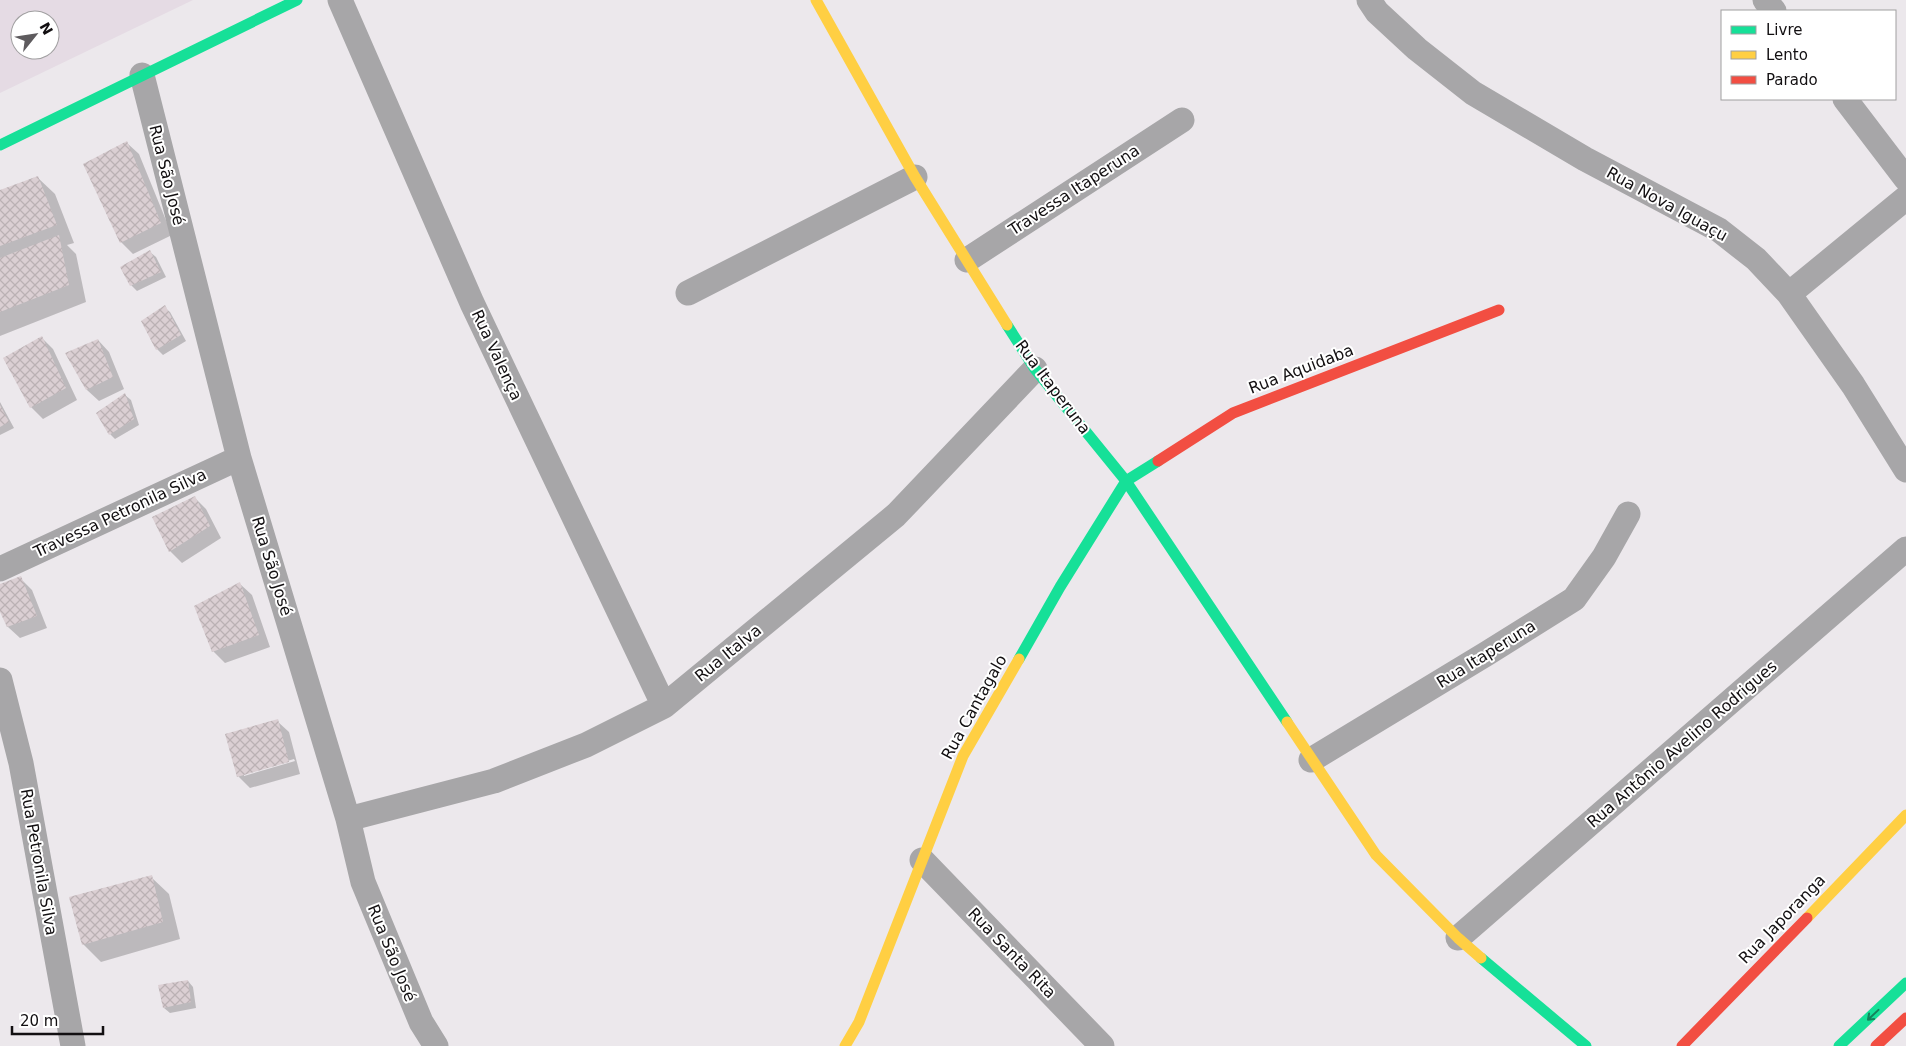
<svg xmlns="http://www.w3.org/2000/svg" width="1906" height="1046" viewBox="0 0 1906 1046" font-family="'DejaVu Sans',sans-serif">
	<defs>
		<pattern id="building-cross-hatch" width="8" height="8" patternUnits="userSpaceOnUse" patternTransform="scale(1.25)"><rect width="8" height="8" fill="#dbcfd3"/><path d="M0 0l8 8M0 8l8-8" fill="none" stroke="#bbb1b4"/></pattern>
	</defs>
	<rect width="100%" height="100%" fill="#ece8ec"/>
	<!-- built -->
	<path fill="#e5dbe4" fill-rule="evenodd" d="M0 0H193L0 93ZM20 20H50V50H20Z"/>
	<!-- shadow -->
	<path fill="#0003" fill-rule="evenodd" d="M127 143 139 154 172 235 133 254 121 242Z
		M37 177 55 194 74 243 67 245 76 254 86 302 0 336V192Z
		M150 252 156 257 166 277 137 291 131 285Z
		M164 307 170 312 186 341 163 355 157 349Z
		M42 338 53 349 77 400 43 419 31 407 4 359Z
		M98 340 109 352 124 389 99 401 87 390 67 353Z
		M125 395 131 400 139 425 115 439 110 434Z
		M0 402 14 428 0 435Z
		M194 497 206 509 221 538 182 563 170 551 154 517Z
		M20 578 32 590 47 628 20 638 8 627 0 608V585Z
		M240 584 252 595 270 647 225 663 213 651Z
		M277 721 289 732 300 774 250 788 238 776ZM294 759 295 761 244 776V774Z
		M151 877 169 894 180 939 101 962 83 944Z
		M188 981 193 987 196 1008 170 1013 164 1008 160 986Z"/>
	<!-- building -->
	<path fill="url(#building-cross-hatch)" d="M127 141 161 223 120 243 83 164Z
		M38 176 57 225 0 246V190Z
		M59 235 69 285 0 312V258Z
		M150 250 161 272 130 286 120 267Z
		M165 305 181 335 156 350 141 321Z
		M42 336 66 388 30 408 3 358Z
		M98 339 113 377 86 390 65 353Z
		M125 393 134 419 109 435 96 413Z
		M0 405 9 422 0 427Z
		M195 496 210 526 169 552 152 517Z
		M21 576 37 616 7 627 0 612V584Z
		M240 582 259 635 212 652 194 606Z
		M278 719 289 762 237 777 225 734Z
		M152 875 163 922 82 945 69 897Z
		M188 980 191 1002 163 1008 158 985Z"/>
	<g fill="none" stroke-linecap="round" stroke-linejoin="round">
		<!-- street -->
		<path stroke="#a7a6a8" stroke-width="25" d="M340 0 472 303 664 706
			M1369 0 1377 12 1417 49 1473 93 1585 159 1719 230 1756 259 1789 294 1853 385 1906 470
			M1765 0 1774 11
			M142 75 239 458 348 819 363 882 421 1022 436 1046
			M1845 99 1906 179
			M967 260 1182 120
			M688 293 915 177
			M1789 294 1906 198
			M0 569 239 458
			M0 680 21 763 73 1046
			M1311 760 1486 654 1574 599 1604 557 1628 514
			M348 819 494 781 586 745 664 706 896 515 1035 369
			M922 860 1102 1046
			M1458 938 1906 549"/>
		<!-- fast -->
		<path stroke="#16e098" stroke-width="11" d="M0 145 297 0
			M1007 325 1035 369 1126 481 1287 722
			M1019 659 1060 587 1126 481 1158 461
			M1481 958 1586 1046
			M1839 1046 1906 983"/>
		<!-- slow -->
		<path stroke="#ffcf43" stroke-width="11" d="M816 0 915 177 1007 325
			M1287 722 1376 855 1458 938 1481 958
			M1807 918 1906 815
			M845 1046 859 1022 963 756 1019 659"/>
		<!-- jam -->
		<path stroke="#f24e42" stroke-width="11" d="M1158 461 1233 413 1499 310
			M1682 1046 1807 918
			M1876 1046 1906 1018"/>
	</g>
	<!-- one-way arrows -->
	<defs><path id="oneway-shaft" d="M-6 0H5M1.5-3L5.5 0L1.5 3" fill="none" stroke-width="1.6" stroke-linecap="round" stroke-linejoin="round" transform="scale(1.25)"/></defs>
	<use stroke="#14825b" href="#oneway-shaft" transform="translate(1873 1015) rotate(137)"/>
	<g text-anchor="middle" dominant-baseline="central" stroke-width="4" stroke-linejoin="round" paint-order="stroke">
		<!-- street labels -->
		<g font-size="16" fill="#120f11" stroke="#fff">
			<text transform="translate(167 175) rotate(76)">Rua São José</text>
			<text transform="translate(1074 190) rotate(-33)">Travessa Itaperuna</text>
			<text transform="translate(1667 204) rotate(29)">Rua Nova Iguaçu</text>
			<text transform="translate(497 355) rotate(65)">Rua Valença</text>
			<text transform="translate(1301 369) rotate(-21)">Rua Aquidaba</text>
			<text transform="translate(1053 387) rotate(53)">Rua Itaperuna</text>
			<text transform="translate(120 513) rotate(-25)">Travessa Petronila Silva</text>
			<text transform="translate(272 566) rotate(73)">Rua São José</text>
			<text transform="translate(728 653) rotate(-39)">Rua Italva</text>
			<text transform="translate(1486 654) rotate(-32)">Rua Itaperuna</text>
			<text transform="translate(974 707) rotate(-61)">Rua Cantagalo</text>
			<text transform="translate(1682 744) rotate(-41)">Rua Antônio Avelino Rodrigues</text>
			<text transform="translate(39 862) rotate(80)">Rua Petronila Silva</text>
			<text transform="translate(1782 919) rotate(-46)">Rua Japoranga</text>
			<text transform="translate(392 953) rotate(68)">Rua São José</text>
			<text transform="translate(1012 953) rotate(46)">Rua Santa Rita</text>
		</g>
	</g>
	<!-- legend -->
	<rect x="1721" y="10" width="175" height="90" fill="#ffffff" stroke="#a09fa0"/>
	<rect x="1731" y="26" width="25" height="8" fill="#16e098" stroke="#a09fa0"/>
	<text x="1766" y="35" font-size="15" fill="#120f11">Livre</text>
	<rect x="1731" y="51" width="25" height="8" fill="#ffcf43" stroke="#a09fa0"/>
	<text x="1766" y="60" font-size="15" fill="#120f11">Lento</text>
	<rect x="1731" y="76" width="25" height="8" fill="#f24e42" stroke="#a09fa0"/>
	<text x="1766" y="85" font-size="15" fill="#120f11">Parado</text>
	<!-- north arrow -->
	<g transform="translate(35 35) rotate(60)"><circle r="24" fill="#ffffff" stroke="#a09fa0"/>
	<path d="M0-4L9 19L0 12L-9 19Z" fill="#5e5b5e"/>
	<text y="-8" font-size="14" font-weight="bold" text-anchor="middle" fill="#120f11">N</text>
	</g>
	<!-- scale -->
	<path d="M12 1026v8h91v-8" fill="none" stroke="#120f11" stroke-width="2.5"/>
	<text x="20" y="1026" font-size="15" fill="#120f11" stroke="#ffffff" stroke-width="4" paint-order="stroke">20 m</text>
</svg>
